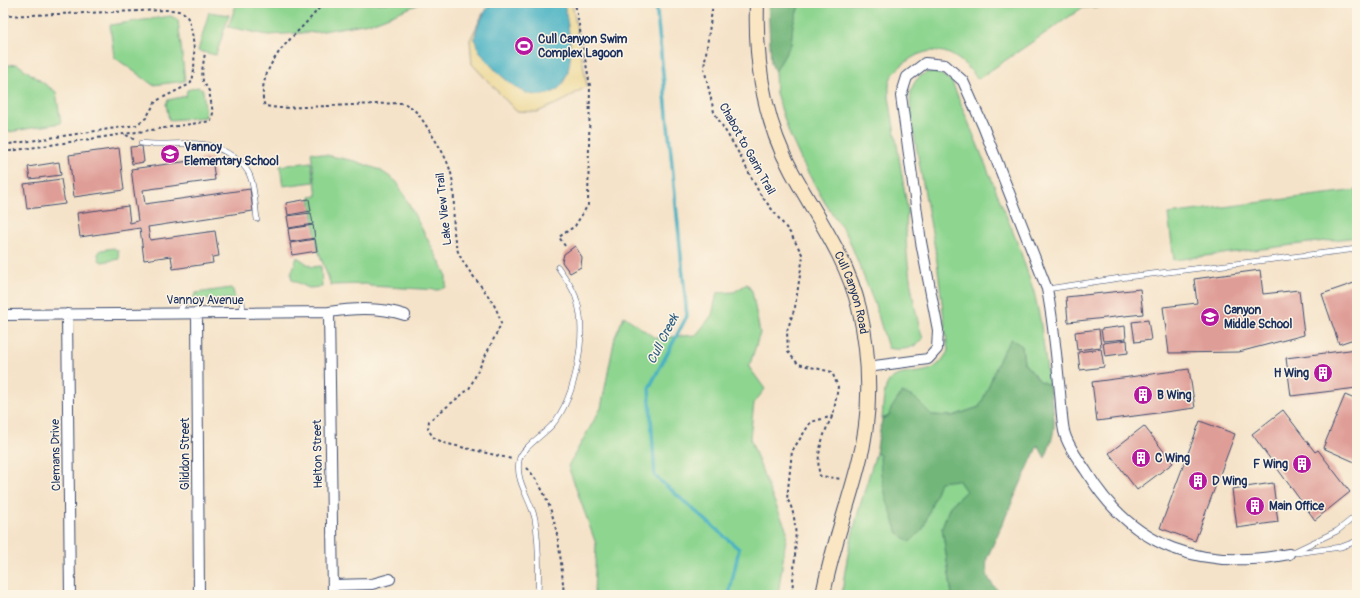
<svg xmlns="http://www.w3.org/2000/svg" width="1360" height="598" viewBox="0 0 1360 598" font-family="Pangolin,sans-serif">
	<rect width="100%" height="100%" fill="#fcf5e5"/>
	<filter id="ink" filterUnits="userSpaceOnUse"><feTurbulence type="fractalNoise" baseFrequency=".025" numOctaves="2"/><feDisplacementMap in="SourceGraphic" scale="8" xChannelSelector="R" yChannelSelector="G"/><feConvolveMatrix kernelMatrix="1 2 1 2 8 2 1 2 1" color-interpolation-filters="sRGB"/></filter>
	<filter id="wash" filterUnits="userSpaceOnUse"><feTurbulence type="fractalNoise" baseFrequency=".012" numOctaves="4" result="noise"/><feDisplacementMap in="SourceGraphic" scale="16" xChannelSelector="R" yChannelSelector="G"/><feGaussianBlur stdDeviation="0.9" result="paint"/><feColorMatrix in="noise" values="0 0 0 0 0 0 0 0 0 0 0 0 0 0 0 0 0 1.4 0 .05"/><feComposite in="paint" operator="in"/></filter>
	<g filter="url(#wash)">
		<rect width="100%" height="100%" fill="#f5e3c9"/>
		<!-- green -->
		<path fill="#8ed590" stroke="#548277" d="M237 3H422L374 22 318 32 268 35 228 27Z
			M800 3H1158L1082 8 978 79C968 67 954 51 936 51 920 50 901 63 892 76 888 82 889 90 889 97L908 212C901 238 914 312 923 339 914 349 901 351 888 348L875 305 848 237 825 203 802 162 789 133 776 93 775 72 791 44 793 24Z
			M209 12 229 15 216 55 198 51Z
			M171 16 178 20 185 81 153 85 114 57 110 25Z
			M17 64 56 92 61 123 3 133V66Z
			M928 72 939 73 952 82 1019 247 1034 292 1040 319 1049 385 1040 381 1024 363 1022 346 1003 351 987 393 979 407 953 416 932 415 915 398 891 409 889 416 882 419C883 409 883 397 886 387 892 368 920 376 933 368 940 364 944 358 948 351L936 254 911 118C910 100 907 80 928 72Z
			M198 87 203 90 206 117 169 120 166 104 168 100 186 96 187 90Z
			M311 152 355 161 380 170 397 182 446 274V287L438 290 370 286 367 284 331 285 318 250 310 197 317 196Z
			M311 162 314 182 283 186 280 166Z
			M1357 190V237L1174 260 1168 214Z
			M114 248 118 251 119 259 102 262 99 260 98 254 101 250Z
			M297 257 312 267 321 266 322 287 309 288 292 280 291 275Z
			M747 284 752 291 760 333 749 367 765 389 754 403 750 438 769 489 787 531 778 595H594L596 544 568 466 601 408 615 337 624 316 655 338 696 335 712 315 717 293 734 292Z
			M231 288 233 290 235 299 192 300 196 293Z
			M876 453 880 455C882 482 889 507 898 533L923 529 939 481 958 480 966 491 950 506 942 527 952 595H842C846 547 862 499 876 453Z"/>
		<!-- forest -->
		<path fill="#72b67a" stroke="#46726c" d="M768 3H800L793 24 791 44 775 72 771 63Z
			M1011 339 1022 346 1024 363 1040 381 1049 385C1054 418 1059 425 1045 458L1038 445 987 558C985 578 989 581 1002 595H952L942 527 950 506 966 491 958 480 940 482 923 529 910 542 898 533 886 498 881 474 880 455 876 453 882 419 889 416 891 409 902 392 915 398 932 415 953 416 979 407C991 385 996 360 1011 339Z"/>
		<!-- sand -->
		<path fill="#eeda9e" stroke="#84847e" d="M564 3H572L587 86 563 101 537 112 516 111 472 64 470 40 483 13 484 14 478 26 483 56 511 84 568 68 570 52Z"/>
		<!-- water -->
		<path fill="#45b1c3" stroke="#307090" d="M490 3H564C568 27 576 58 564 81 558 94 543 97 530 94 514 91 477 56 475 40 474 28 485 13 490 3Z"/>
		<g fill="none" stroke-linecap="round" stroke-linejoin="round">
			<!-- stream -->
			<path stroke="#45b1c3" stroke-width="3.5" d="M656 3 687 316 649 388 655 476 739 549 729 595"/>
		</g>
		<g id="blocks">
			<!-- building -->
			<path fill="#df9d97" d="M142 146 144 162 132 164 130 147Z
				M119 148 124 190 74 197 69 155Z
				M212 158 215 180 143 190 145 204 250 189 253 211 148 227 150 240 215 231 219 256 212 257 213 263 173 269 171 256 144 260 140 228 80 237 77 213 128 206 130 223 138 221 131 169Z
				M59 162 61 175 30 179 28 167Z
				M61 179 65 204 27 209 24 184Z
				M309 199 311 211 288 215 286 203Z
				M311 213 313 224 289 228 287 216Z
				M313 225 315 238 290 242 288 229Z
				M315 239 317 251 292 255 290 243Z
				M575 246 582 257 581 267 570 273 562 262 564 254Z
				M1260 270 1263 294 1299 290 1304 335 1239 352 1169 353 1163 307 1197 303 1194 279Z
				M1357 282V338L1339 344 1322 294Z
				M1140 289 1143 314 1068 322 1066 297Z
				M1148 320 1151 340 1135 342 1132 322Z
				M1125 326 1126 339 1103 341 1101 329Z
				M1099 329 1101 347 1077 350 1075 332Z
				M1127 340 1128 353 1105 356 1103 343Z
				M1101 349 1104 367 1080 370 1078 352Z
				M1357 349V388L1291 396 1286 358Z
				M1189 369 1195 408 1097 421 1092 382Z
				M1345 395 1357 400V463L1323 448Z
				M1283 410 1315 452 1318 450 1350 492 1315 520 1252 434Z
				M1200 421 1235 434 1195 541 1160 528Z
				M1144 426 1173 463 1137 490 1109 453Z
				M1273 483 1278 522 1237 528 1232 489Z"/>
		</g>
	</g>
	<g filter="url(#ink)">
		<use href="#blocks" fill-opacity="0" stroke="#3c4a6e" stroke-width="1"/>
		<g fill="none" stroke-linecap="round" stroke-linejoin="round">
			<!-- lane casing -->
			<g stroke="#3c4a6e" stroke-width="6">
				<path id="lane" d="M141 143C176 148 203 134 235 158 240 162 248 170 250 176 255 188 255 206 257 219
					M1047 289 1127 277 1357 249
					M242 301 243 313
					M178 312 186 301
					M1296 553 1341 547 1357 541
					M1289 554 1337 531 1357 515
					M538 595C539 570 539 543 535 519 531 500 515 481 519 461 520 449 545 434 553 424 576 396 587 335 577 301 574 288 565 278 558 267"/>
			</g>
			<!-- street casing -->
			<g stroke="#3c4a6e" stroke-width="12">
				<path id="street" d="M329 312 333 595
					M197 313 199 595
					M67 314 70 595
					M3 315 329 312C354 308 381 307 405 315
					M867 367 928 359 937 349 938 330 921 242 901 96 907 77 925 63 945 65 963 81 983 126 1047 289C1053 320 1056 351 1059 383 1061 398 1061 415 1064 431 1067 445 1078 459 1086 471 1133 549 1202 571 1289 554
					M333 585 372 584 390 579"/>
			</g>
			<!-- secondary casing -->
			<g stroke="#3c4a6e" stroke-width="16">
				<g id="secondary">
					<path id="s1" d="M757 3C755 62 763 119 792 172 816 216 847 258 859 308 871 359 872 416 858 466 847 509 831 551 823 595"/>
				</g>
			</g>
			<!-- path -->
			<path stroke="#3c4a6e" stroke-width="2" stroke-dasharray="3 3" stroke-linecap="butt" d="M323 3C302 32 269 50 263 88 263 95 262 99 265 106L279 108 401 103C413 105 420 116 427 127 437 143 449 160 452 178 457 203 449 231 459 254 471 279 496 297 501 324L469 389 429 421 428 429 433 437 444 443 512 459
				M713 3 704 68 714 112 737 150 760 194 791 234 803 256 795 307 787 331 788 352 798 364 832 372 838 387 833 416 811 422 792 451 787 499C802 520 793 570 792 595
				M3 16 166 10C172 10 180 10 185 14 194 22 198 75 190 84L156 101 146 118 136 125 3 145
				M126 135 135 140
				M3 152 211 121 213 113 209 91 203 81 202 71 205 53
				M3 196 4 203
				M565 246 559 237 575 226 588 205 590 86 575 3
				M832 417C823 433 815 458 820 476L842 479
				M527 468C558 503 560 551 564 595"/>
			<!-- lane -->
			<use href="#lane" stroke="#fff" stroke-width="5"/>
			<!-- street -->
			<use href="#street" stroke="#fff" stroke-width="10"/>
			<!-- secondary -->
			<use href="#secondary" stroke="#fbe6c4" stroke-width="14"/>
		</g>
	</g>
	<!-- icons -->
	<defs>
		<g id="stadium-disc" transform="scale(1)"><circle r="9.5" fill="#b5179e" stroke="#fcf5e5"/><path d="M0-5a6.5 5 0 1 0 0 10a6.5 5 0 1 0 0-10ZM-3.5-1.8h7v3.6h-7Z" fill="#fff"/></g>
		<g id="school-disc" transform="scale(1)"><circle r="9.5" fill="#b5179e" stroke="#fcf5e5"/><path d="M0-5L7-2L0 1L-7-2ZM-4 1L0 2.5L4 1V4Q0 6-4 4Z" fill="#fff"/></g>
		<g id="building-disc" transform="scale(1)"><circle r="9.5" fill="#b5179e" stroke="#fcf5e5"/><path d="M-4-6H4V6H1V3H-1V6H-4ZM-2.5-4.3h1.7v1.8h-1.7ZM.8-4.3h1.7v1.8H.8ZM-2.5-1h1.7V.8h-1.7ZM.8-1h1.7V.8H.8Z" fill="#fff"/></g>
	</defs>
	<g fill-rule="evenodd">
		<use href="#stadium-disc" x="524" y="46"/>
		<use href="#school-disc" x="170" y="154"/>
		<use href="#school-disc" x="1210" y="317"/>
		<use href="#building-disc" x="1323" y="373"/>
		<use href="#building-disc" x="1143" y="395"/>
		<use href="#building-disc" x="1141" y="458"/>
		<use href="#building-disc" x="1302" y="464"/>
		<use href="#building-disc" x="1198" y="481"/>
		<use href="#building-disc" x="1255" y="506"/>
	</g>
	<g text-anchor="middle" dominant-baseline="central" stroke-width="3" stroke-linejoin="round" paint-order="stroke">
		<!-- poi labels -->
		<g font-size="12" font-weight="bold" fill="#1b2f5e" stroke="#fcf5e5" text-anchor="start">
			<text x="538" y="39">Cull Canyon Swim<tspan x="538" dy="14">Complex Lagoon</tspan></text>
			<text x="184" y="147">Vannoy<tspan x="184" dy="14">Elementary School</tspan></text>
			<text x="1224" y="310">Canyon<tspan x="1224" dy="14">Middle School</tspan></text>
			<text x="1309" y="373" text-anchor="end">H Wing</text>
			<text x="1157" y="395">B Wing</text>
			<text x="1155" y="458">C Wing</text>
			<text x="1288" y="464" text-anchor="end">F Wing</text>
			<text x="1212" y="481">D Wing</text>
			<text x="1269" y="506">Main Office</text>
		</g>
		<!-- street labels -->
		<g font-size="12" fill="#1b2f5e" stroke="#fcf5e5">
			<text transform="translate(747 149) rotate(61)">Chabot to Garin Trail</text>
			<text transform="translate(444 209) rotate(-96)">Lake View Trail</text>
			<text stroke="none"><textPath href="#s1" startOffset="310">Cull Canyon Road</textPath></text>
			<text x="205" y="300">Vannoy Avenue</text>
			<text transform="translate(185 454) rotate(-90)">Gliddon Street</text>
			<text transform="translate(318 454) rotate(-91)">Helton Street</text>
			<text transform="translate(56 455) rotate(-91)">Clemans Drive</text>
		</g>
		<!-- water labels -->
		<g font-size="13" font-style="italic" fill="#2a5c81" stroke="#fcf5e5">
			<text transform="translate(663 339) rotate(-63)">Cull Creek</text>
		</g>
	</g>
	<!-- margin -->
	<rect width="1360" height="598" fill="none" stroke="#fcf5e5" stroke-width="16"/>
</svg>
